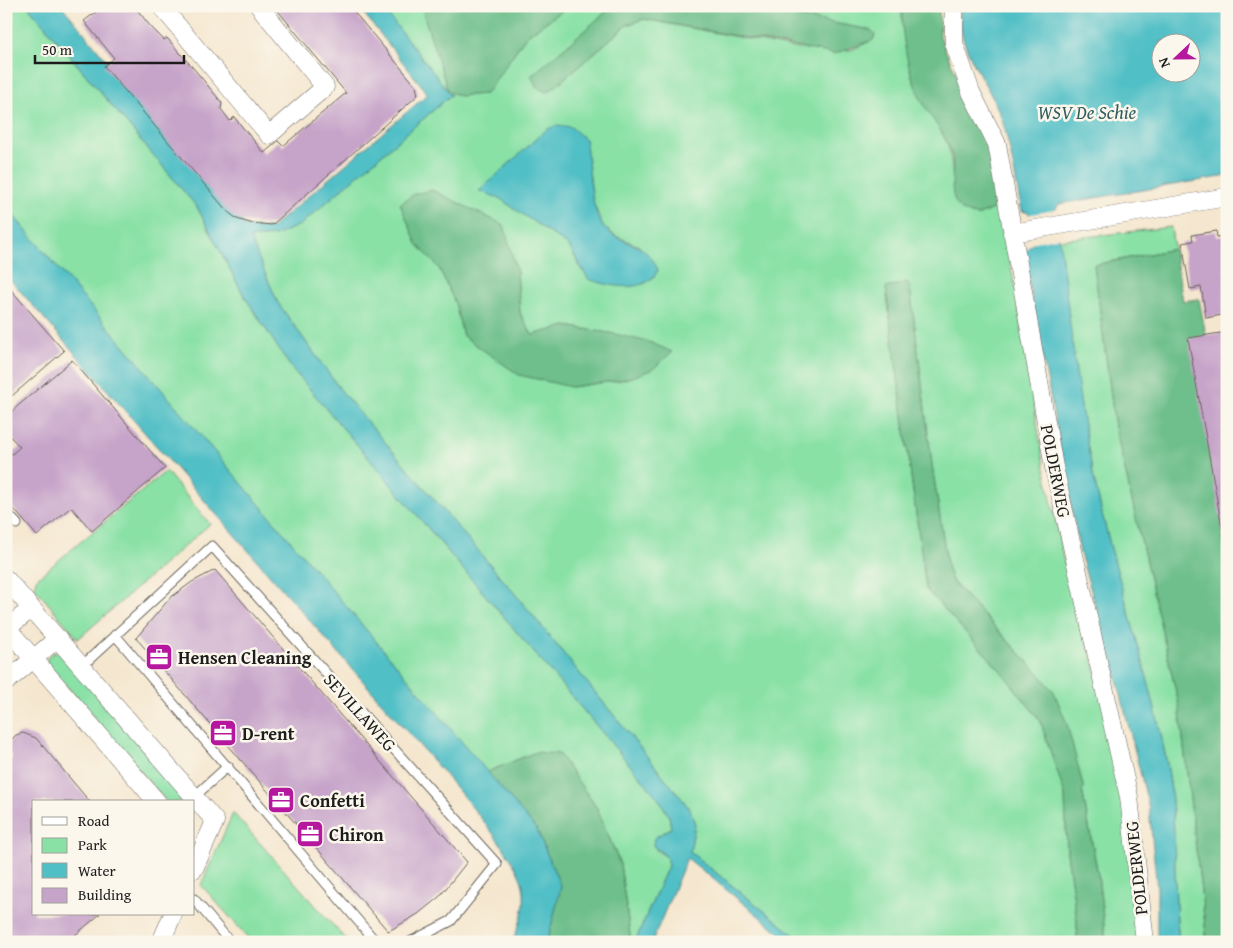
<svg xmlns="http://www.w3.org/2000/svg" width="1233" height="948" viewBox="0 0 1233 948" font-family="'Gentium Book Plus',serif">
	<rect width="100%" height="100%" fill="#fbf7ec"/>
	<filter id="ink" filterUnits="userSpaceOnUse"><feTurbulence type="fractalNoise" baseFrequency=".02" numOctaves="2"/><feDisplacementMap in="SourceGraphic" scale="10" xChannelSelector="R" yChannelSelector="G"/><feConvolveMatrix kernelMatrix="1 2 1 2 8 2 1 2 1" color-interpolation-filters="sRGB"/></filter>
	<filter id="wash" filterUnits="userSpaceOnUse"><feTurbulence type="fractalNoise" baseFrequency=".0096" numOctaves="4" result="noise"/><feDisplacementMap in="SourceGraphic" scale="20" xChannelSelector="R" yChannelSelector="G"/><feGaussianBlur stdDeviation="1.12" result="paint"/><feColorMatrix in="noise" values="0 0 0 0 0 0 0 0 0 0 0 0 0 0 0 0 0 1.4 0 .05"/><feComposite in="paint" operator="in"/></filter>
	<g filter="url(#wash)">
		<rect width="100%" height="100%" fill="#f5e7cf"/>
		<!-- green -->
		<path fill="#89e1a6" stroke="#527e61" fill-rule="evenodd" d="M6 6H28L32 11 197 207 243 294 290 366 658 798 669 816 671 828 654 838 656 850 667 857 668 866 635 942H631L620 864 597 808 536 752 487 772 6 207Z
			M381 6H421L448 91 503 69 526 36 569 6H613L532 76 545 92 552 89 627 25 644 19 799 49 851 50 873 40 875 35 870 30 741 6H902C901 38 909 70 922 100 926 110 935 119 940 129 952 148 952 166 953 188L977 216 999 206 1016 293 1043 460 1063 558 1102 692 1132 811 1140 942H1106L1098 875 1082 789H1084L1054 692 1040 675 953 582 948 570 932 465 910 288 907 283 886 288 926 589 1000 670 1040 720 1065 795 1067 853 1077 921V942H803L690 852 695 824 690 809 516 595 342 392 278 303 250 238 274 236 300 225 451 95ZM585 139 593 202 603 226 614 235 639 246 658 270 654 277 644 284 582 271 569 246 499 198ZM439 268 517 272 520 313 532 335 566 326 615 334 635 376 621 380 571 387 463 336 455 303Z
			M1171 227 1174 249 1094 265 1115 427 1179 705 1207 942H1179C1172 884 1178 826 1168 769 1150 671 1115 577 1094 479 1077 400 1069 320 1059 240Z
			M166 471 210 524 78 639 35 588 36 579Z
			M54 652 60 653 190 802H167L47 663V658Z
			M233 813 348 942H252L201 885Z"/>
		<!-- forest -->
		<path fill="#6ebf8b" stroke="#456e54" d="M421 6H569L526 36 486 94 460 96 448 91Z
			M613 6H741L871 30 875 35 873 40 834 54 644 19 627 25 552 89 545 92 537 87 531 76Z
			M902 6H939L940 36 947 54 988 141 999 206 977 216C970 213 961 212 957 205 948 191 955 172 952 156 947 136 932 120 923 103 908 75 901 37 902 6Z
			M432 190 504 225 517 272 520 313 532 335 566 326 615 334 652 343 672 352 653 369 635 376 621 380 571 387 519 375 463 336 455 303 439 268 417 244 400 204 414 194Z
			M1174 249 1183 301 1199 299 1227 443V942H1207L1179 705 1115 427 1094 265Z
			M907 282 910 287 932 465 948 570 953 583 1040 675 1054 692 1067 724 1084 789 1082 790 1098 875 1106 942H1077V921L1067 853 1065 795 1040 720 1000 670 926 589 886 288Z
			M536 752 559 754 597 808 620 864 631 942H547L561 887 537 830 487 772Z"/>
		<!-- water -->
		<path fill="#51bfc6" stroke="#366e71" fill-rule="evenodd" d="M28 6H62L202 176 236 210 244 226 271 228 428 94 358 6H381L451 95 300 225 274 236 250 238 278 303 342 392 516 595 690 809 695 824 690 852 803 942H791L687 858 652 942H635L668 866 666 856 653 846 654 838 671 828 669 816 658 798 290 366 243 294 197 207Z
			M961 6H1227V176L1059 204 1055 210C1069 300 1075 390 1094 479 1115 577 1150 671 1168 769 1178 826 1172 884 1179 942H1157V889L1149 808 1119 687 1080 553 1023 253 1033 243 1029 213 1022 211C1015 180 1011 147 1001 117 988 80 954 48 961 6ZM1160 42H1190V72H1160Z
			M557 125 571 127 585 139C590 162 589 208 603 226 619 247 644 237 658 270 646 295 608 286 588 279L569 246 499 198 479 191 546 130Z
			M6 207 537 830 561 887 547 942H512C520 925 527 905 523 886 516 855 462 796 441 770L6 275Z"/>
		<!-- pier -->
		<path fill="#f5e7cf" d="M1060 209 1057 212 1061 237 1030 243 1026 215Z"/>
		<g id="blocks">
			<!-- building -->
			<path fill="#c6a3c9" d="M104 6 135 7 151 27 164 40 167 38 200 76 222 103 221 109 230 121 234 117 264 153 278 141 283 146 346 93 274 6H349L416 86 418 95 272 225 250 223 237 219 227 211 104 66 114 58 84 21Z
				M1216 231 1217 237 1227 235V314L1206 318 1201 287 1190 289 1182 243 1193 241 1192 235Z
				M6 284 64 351 6 401Z
				M1227 332V550H1226L1188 338Z
				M72 360 165 468 92 531 71 507 37 536 6 500V459L20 447 6 432V416Z
				M215 570 467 862 439 897 418 914 394 928 388 931 136 638 170 598 192 582Z
				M23 733 36 738 90 802H34V914H100L67 942H6V763L12 759 8 749 10 741 16 735Z"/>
		</g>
	</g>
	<g filter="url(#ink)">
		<use href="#blocks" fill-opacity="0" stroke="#68635b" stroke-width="1"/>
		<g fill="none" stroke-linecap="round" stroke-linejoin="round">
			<!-- lane casing -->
			<g stroke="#68635b" stroke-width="11">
				<path id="lane" d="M6 512 17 524
					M115 635 376 942
					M82 666 212 546 497 864 451 921 410 942
					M195 796 228 766
					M194 899 230 942"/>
			</g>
			<!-- street casing -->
			<g stroke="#68635b" stroke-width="19">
				<path id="street" d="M161 6 269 135 325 87 259 6
					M954 6V43L971 92 997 144 1054 467 1129 797 1145 942
					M1012 233 1227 197
					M6 579 215 821 194 869
					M6 627 157 802
					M6 629 31 609
					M6 682 58 638
					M161 942 173 914"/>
			</g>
			<!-- lane -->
			<use href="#lane" stroke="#fff" stroke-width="9"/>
			<!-- street -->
			<use href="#street" stroke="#fff" stroke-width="18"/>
		</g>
	</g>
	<!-- icons -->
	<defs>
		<g id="office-square" transform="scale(1.4375)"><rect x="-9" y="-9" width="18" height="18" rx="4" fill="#b5179e" stroke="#fbf7ec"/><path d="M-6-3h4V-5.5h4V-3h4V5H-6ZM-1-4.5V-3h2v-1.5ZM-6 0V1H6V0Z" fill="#fff"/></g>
	</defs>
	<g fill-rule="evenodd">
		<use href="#office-square" x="159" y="657"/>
		<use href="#office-square" x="223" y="733"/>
		<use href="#office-square" x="281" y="800"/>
		<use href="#office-square" x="310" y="834"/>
	</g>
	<g text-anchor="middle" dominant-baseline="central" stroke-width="5" stroke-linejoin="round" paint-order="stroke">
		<!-- street labels -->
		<g font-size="18" fill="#1c1c1c" stroke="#fbf7ec">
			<text transform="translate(1056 471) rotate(79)">POLDERWEG</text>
			<text transform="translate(360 712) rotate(48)">SEVILLAWEG</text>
			<text transform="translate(1136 868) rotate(-96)">POLDERWEG</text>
		</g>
		<!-- poi labels -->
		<g font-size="18" font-weight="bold" fill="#1c1c1c" stroke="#fbf7ec" text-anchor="start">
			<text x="178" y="657">Hensen Cleaning</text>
			<text x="242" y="733">D-rent</text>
			<text x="300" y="800">Confetti</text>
			<text x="329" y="834">Chiron</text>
		</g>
		<!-- water labels -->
		<g font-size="19" font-style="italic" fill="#315d60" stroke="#fbf7ec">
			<text x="1087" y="112">WSV De Schie</text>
		</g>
	</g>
	<!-- margin -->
	<rect width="1233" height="948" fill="none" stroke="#fbf7ec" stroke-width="25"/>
	<!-- legend -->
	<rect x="32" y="800" width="162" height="115" fill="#fbf7ec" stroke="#a29f99"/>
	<rect x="42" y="817" width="25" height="8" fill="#ffffff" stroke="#a29f99"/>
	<text x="78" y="826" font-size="15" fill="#1c1c1c">Road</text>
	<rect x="42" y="838" width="25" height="15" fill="#89e1a6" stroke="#a29f99"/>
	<text x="78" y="850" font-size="15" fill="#1c1c1c">Park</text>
	<rect x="42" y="863" width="25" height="15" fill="#51bfc6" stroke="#a29f99"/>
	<text x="78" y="876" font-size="15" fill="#1c1c1c">Water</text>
	<rect x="42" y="888" width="25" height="15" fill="#c6a3c9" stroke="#a29f99"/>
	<text x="78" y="900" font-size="15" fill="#1c1c1c">Building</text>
	<!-- north arrow -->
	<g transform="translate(1176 58) rotate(248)"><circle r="24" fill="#fbf7ec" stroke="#a29f99"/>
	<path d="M0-4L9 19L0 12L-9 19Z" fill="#b5179e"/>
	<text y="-8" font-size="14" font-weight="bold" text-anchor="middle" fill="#1c1c1c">N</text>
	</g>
	<!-- scale -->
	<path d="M35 55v8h149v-8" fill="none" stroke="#1c1c1c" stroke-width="2.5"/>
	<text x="42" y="55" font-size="15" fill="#1c1c1c" stroke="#fbf7ec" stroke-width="4" paint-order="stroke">50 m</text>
</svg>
